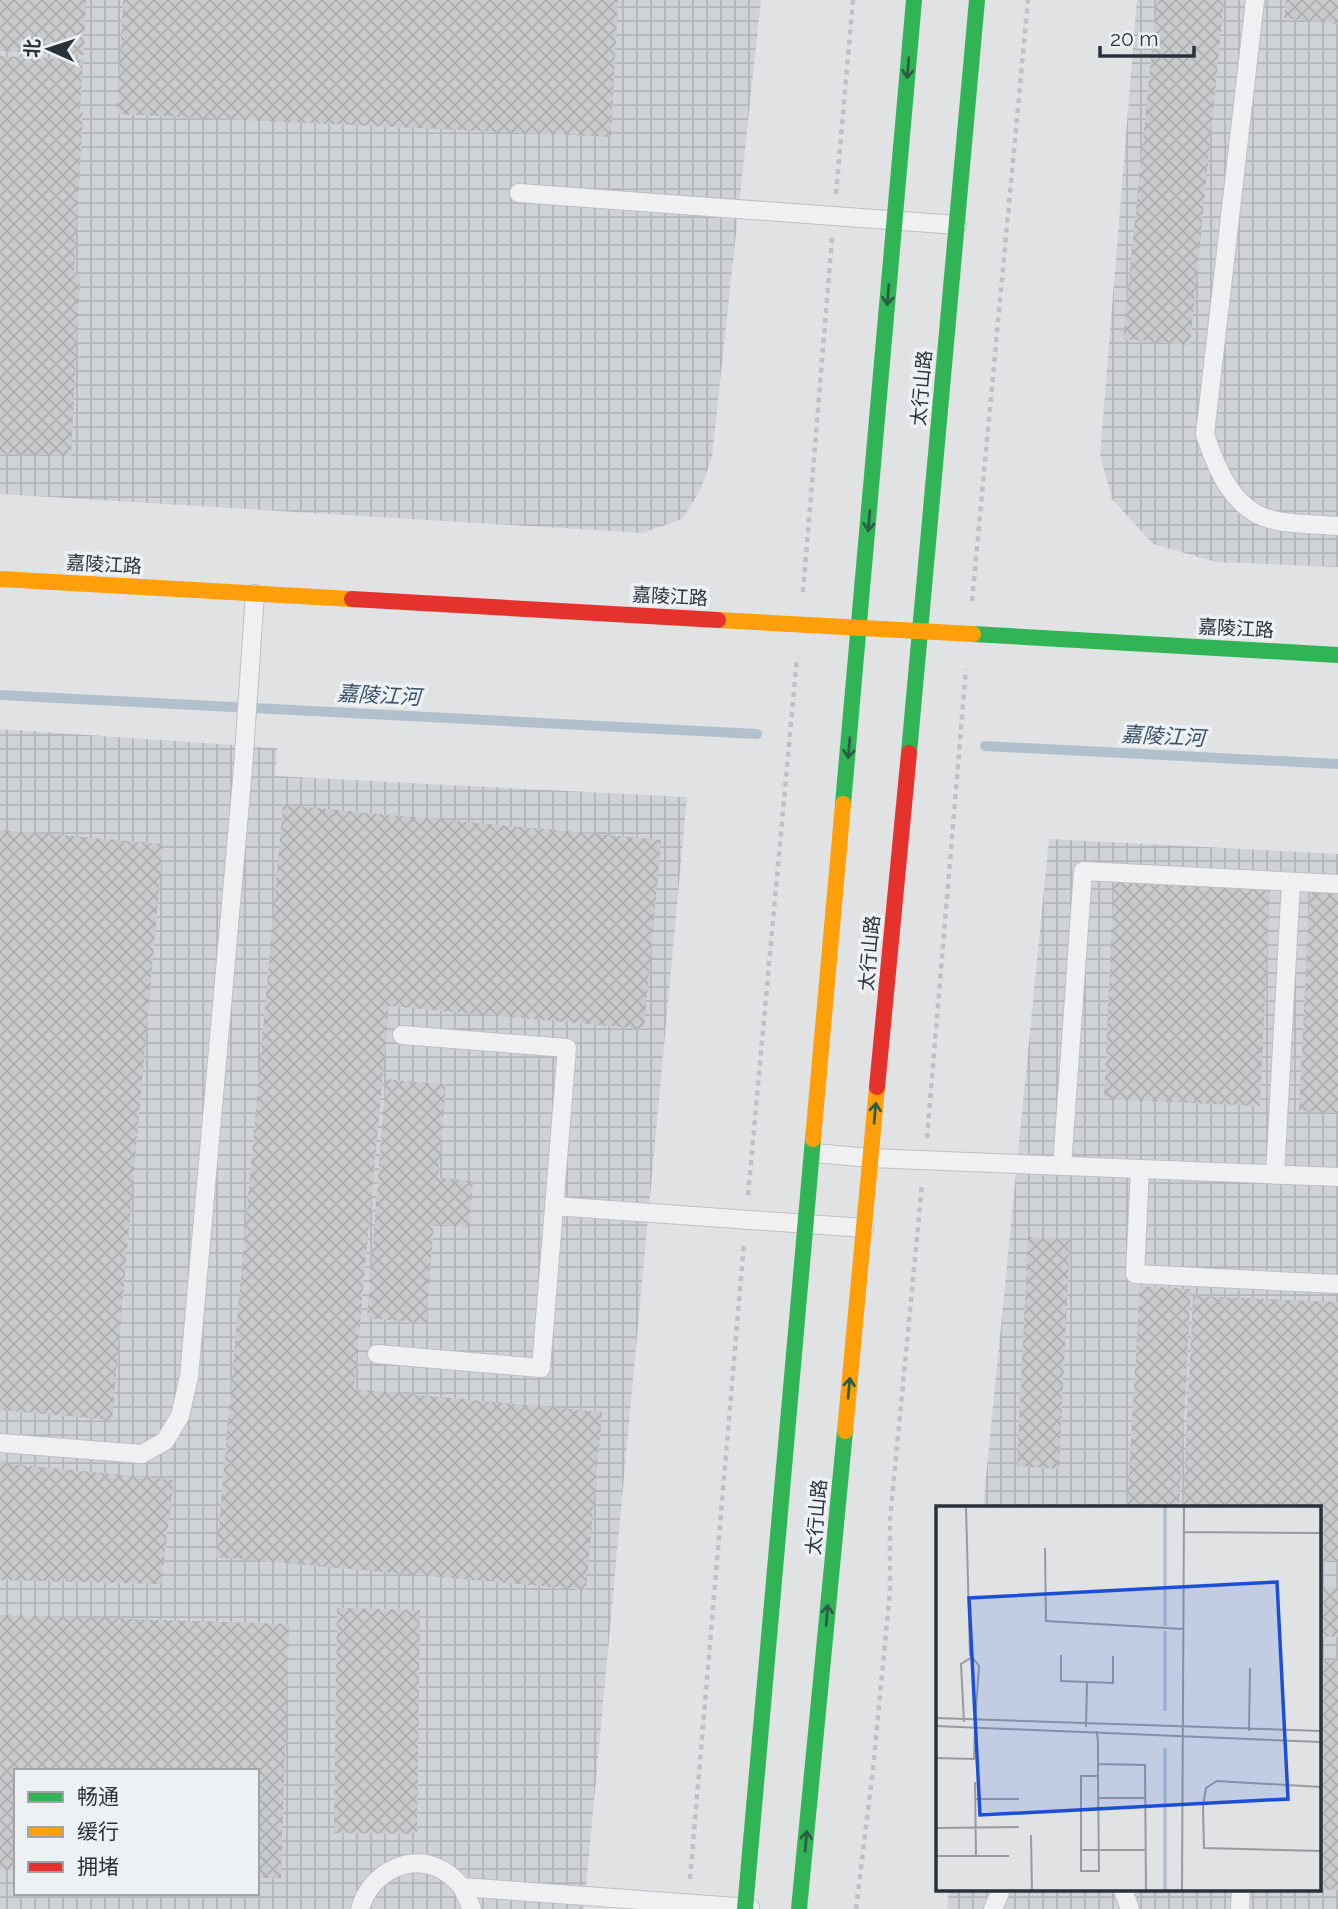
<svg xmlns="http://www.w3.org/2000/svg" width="1338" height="1909" viewBox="0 0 1338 1909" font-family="Raleway,'Noto Sans SC',sans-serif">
	<defs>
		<pattern id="industrial-grid" width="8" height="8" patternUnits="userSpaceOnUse" patternTransform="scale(1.75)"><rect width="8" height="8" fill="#cfd2d7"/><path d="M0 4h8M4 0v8" fill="none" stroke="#b2b5b9"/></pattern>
		<pattern id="building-cross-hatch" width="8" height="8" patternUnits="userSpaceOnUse" patternTransform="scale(1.75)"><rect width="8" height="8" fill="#c8cacc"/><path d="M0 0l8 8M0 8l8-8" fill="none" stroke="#acaeb0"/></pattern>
	</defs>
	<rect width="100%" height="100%" fill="#e0e2e4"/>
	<!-- industrial -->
	<path fill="url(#industrial-grid)" fill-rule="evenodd" d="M0 0H761L712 457 700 491 682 519 643 533 0 494Z
		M1137 0H1338V567L1216 562 1153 544 1112 499 1100 455Z
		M0 729 277 748 275 776 687 797 584 1909H0ZM16 1771H257V1893H16Z
		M1049 839 1338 854V1909H947L949 1890H1319V1508H983Z"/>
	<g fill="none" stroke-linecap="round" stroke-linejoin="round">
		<!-- stream -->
		<path stroke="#b1c0cc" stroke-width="10" d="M0 695 757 734
			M985 746 1338 764"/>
	</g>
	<!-- building -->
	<path fill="url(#building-cross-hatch)" d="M0 0H86L84 55 0 51Z
		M123 0H618L611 137 117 114Z
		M1157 0H1224L1190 345 1123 339Z
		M1286 0H1338V24L1284 18Z
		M0 56 83 60 80 113 83 112 74 275 80 276 71 456 0 453Z
		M283 805 661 840 644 1029 389 1006 354 1389 602 1412 586 1590 216 1557Z
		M0 830 163 844 112 1420 0 1410Z
		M1114 878 1270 885 1260 1106 1104 1099Z
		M1310 889 1338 890V1113L1299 1111Z
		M386 1079 446 1085 438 1178 473 1181 469 1227 434 1224 426 1323 367 1318Z
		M1028 1237 1070 1240 1059 1469 1017 1466Z
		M1140 1286 1191 1289 1179 1508H1127Z
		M1193 1296 1338 1302V1561L1319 1560V1508H1183Z
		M0 1463 174 1480 161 1584 0 1580Z
		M1319 1587 1338 1589V1637L1319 1636Z
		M337 1608 420 1610 417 1834 334 1833Z
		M0 1615 289 1624 281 1878H257V1771H16V1870H0Z
		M1319 1660 1338 1661V1890L1319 1889Z"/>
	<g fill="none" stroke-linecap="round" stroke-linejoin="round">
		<!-- lane casing -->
		<g stroke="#bec0c2" stroke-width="20">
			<path id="lane" d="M1255 0 1205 434C1216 468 1233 511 1273 520 1293 525 1317 524 1338 526
				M519 193 957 225
				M814 1153 871 1158 1338 1177
				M1062 1166 1083 871 1338 884
				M1140 1169 1135 1274 1338 1284
				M1275 1175 1291 882
				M554 1206 864 1228
				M377 1354 541 1368 567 1048 402 1035
				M0 1443 142 1454 165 1441 180 1416 189 1377 243 768 255 594
				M462 1887 472 1909
				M1123 1890 1130 1909
				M360 1909C369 1877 403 1854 436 1867 447 1871 455 1879 462 1887L750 1908
				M993 1909 1001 1890
				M1240 1909 1241 1890"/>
		</g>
		<!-- path -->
		<path stroke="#bec1c3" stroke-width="4.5" stroke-dasharray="5 5" stroke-linecap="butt" d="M836 194 853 0
			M803 592 832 238
			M972 601 1028 0
			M927 1138 966 669
			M748 1195 797 657
			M690 1879 744 1242
			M856 1909 873 1769 890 1591V1520L922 1185"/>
		<!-- lane -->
		<use href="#lane" stroke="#eff0f2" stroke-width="18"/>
		<!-- fast -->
		<path stroke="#30b455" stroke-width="16" d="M973 634 1338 655
			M909 753 977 0
			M843 804 914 0
			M745 1909 813 1139
			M799 1909 845 1431"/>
		<!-- slow -->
		<path stroke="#ff9f0a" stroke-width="16" d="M0 579 352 599
			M718 620 973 634
			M813 1139 843 804
			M845 1431 877 1087"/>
		<!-- jam -->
		<path stroke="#e5322d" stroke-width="16" d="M352 599 718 620
			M877 1087 909 753"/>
	</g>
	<!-- one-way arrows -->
	<defs><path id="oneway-shaft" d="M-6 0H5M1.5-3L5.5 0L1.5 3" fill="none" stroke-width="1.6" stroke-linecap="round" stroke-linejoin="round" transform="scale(1.75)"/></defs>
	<g stroke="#2b5f44">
		<use href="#oneway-shaft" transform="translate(908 68) rotate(95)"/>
		<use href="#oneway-shaft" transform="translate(888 295) rotate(95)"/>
		<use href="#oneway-shaft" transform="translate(869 521) rotate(95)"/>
		<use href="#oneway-shaft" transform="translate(849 748) rotate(95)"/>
		<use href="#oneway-shaft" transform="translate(875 1113) rotate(-85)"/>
		<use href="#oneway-shaft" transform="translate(849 1388) rotate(-85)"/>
		<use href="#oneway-shaft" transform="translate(827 1615) rotate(-85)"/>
		<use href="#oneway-shaft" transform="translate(806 1841) rotate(-85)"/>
	</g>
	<g text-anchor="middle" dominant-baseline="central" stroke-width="7" stroke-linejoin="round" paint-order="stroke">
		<!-- street labels -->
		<g font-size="19" fill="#29313b" stroke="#eef1f4">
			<text transform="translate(921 388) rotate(-85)">太行山路</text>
			<text transform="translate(104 564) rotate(3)">嘉陵江路</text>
			<text transform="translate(670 596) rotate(3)">嘉陵江路</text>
			<text transform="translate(1236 628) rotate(3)">嘉陵江路</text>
			<text transform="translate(869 953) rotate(-85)">太行山路</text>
			<text transform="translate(816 1517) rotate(-85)">太行山路</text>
		</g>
		<!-- water labels -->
		<g font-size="21" font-style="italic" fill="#38526a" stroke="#eef1f4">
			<text transform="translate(379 695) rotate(3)">嘉陵江河</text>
			<text transform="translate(1163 736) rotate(3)">嘉陵江河</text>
		</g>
	</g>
	<!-- overview -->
	<g transform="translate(936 1506)">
		<rect width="385" height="385" fill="#e0e2e4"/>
		<path fill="none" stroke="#b1c0cc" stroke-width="3.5" d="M229 1V120M229 125V205M229 242V384"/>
		<path fill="none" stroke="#979ba0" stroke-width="2" d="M30 1 34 150M248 26 385 27M109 42 110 115 247 123M125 149V175L177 177V150M0 212 385 225M28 216 25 158 36 151 43 160 39 217M0 220 385 236M150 221 151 176M161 225V227L162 236V270L163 365H145V270H162M313 225 314 162M0 252 38 253 39 222M162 258 209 259 210 384M39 276 40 350M385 281 281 275 270 282 267 300 268 342 385 345M162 292H210M39 293H83M0 322 83 321M95 329 96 384M145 344H210M0 350H73M246 384 248 1"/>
		<path fill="#1d4ed8" fill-opacity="0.15" stroke="#1d4ed8" stroke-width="3.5" d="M341 76 352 293 44 309 33 92Z"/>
		<rect width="385" height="385" fill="none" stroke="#29313b" stroke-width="3.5"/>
	</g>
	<!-- legend -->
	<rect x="14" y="1769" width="245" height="126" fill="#eef1f4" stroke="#9fa4aa" stroke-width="2"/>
	<rect x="28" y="1792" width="35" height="10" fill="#30b455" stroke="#9fa4aa" stroke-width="2"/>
	<text x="77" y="1804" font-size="21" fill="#29313b">畅通</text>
	<rect x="28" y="1827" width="35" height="10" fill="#ff9f0a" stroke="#9fa4aa" stroke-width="2"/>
	<text x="77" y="1839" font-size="21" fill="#29313b">缓行</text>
	<rect x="28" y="1862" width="35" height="10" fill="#e5322d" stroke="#9fa4aa" stroke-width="2"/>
	<text x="77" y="1874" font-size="21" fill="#29313b">拥堵</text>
	<!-- north arrow -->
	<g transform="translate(49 49) rotate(273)" stroke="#eef1f4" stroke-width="5" paint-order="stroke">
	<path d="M0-5L12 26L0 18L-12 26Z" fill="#29313b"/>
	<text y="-10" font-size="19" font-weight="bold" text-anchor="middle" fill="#29313b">北</text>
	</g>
	<!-- scale -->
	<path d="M1100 46v10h94v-10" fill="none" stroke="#29313b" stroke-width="3.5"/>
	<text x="1110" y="46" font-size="21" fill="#29313b" stroke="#eef1f4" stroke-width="5" paint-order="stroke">20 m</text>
</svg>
